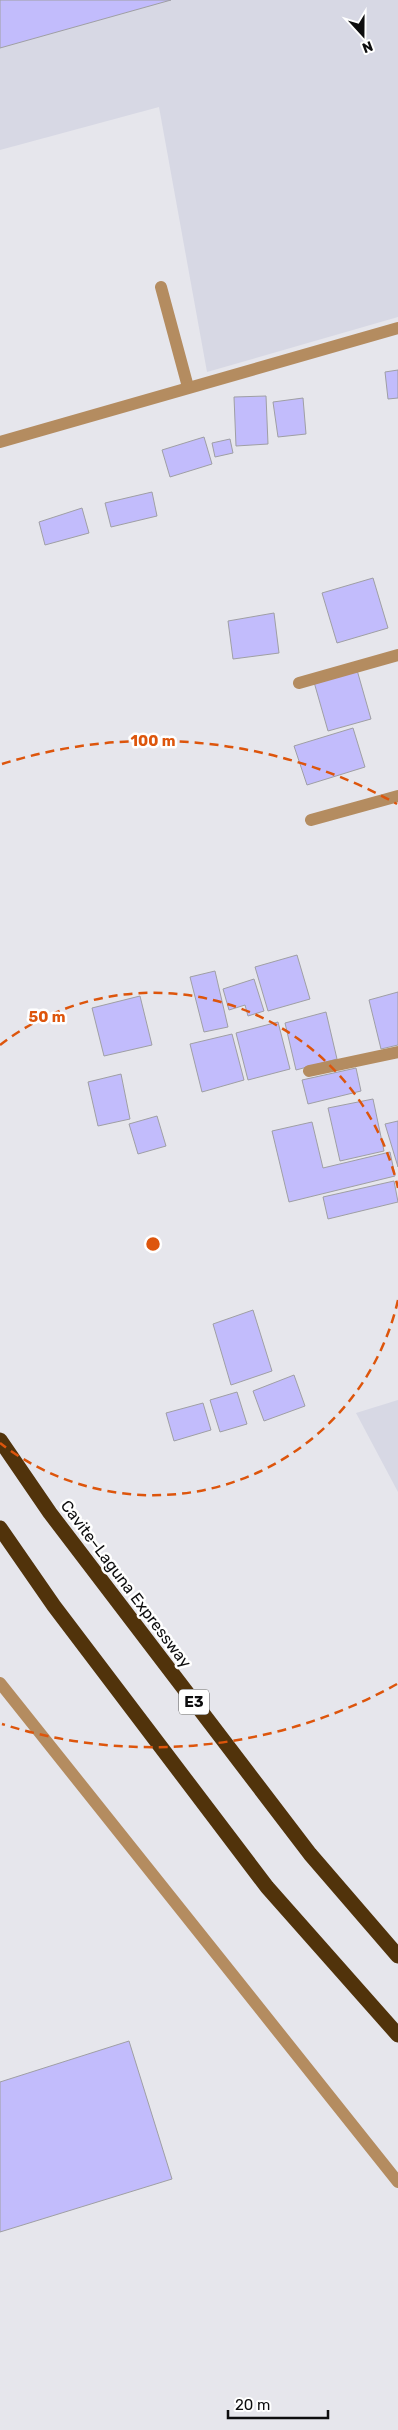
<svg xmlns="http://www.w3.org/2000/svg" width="398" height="2430" viewBox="0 0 398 2430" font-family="Rubik,sans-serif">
	<rect width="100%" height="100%" fill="#e6e6ec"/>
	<!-- built -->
	<path fill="#d7d8e4" d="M0 0H398V317L207 372 159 107 0 150Z
		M398 1400V1492L356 1413Z"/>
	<!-- building -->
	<path fill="#c2bcfc" stroke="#9f9fa4" d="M0 0H171L0 48Z
		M398 370V398L388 399 385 372Z
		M266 396 268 444 236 446 234 397Z
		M303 398 306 434 278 437 273 402Z
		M204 437 212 464 170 477 162 450Z
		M230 439 233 453 215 457 212 443Z
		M152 492 157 516 111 527 105 503Z
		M82 508 89 533 45 545 39 522Z
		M373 578 388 628 337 643 322 593Z
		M274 613 279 653 233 659 228 621Z
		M357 670 371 719 328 731 314 682Z
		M353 728 365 767 307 785 294 746Z
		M297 955 310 999 268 1011 255 967Z
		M215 971 228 1027 204 1032 190 977Z
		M254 979 264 1011 248 1016 245 1005 229 1010 223 989Z
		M398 992V1045L381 1049 369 1000Z
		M140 996 152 1045 104 1056 92 1008Z
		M326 1012 337 1059 296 1070 285 1023Z
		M278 1022 290 1069 248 1080 236 1033Z
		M232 1034 244 1080 202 1092 190 1044Z
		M356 1068 361 1091 308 1104 302 1080Z
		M121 1074 130 1119 98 1126 88 1082Z
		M373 1099 384 1151 340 1161 328 1108Z
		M157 1116 166 1146 138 1154 129 1124Z
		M398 1121V1167L385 1124Z
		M312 1122 323 1168 390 1152 395 1176 289 1202 272 1131Z
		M394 1181 398 1202 328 1219 323 1197Z
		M253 1310 272 1371 231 1385 213 1324Z
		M294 1375 305 1406 264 1421 253 1391Z
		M237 1392 247 1424 220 1432 210 1400Z
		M203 1403 211 1430 174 1441 166 1413Z
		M129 2041 172 2179 0 2232V2082Z"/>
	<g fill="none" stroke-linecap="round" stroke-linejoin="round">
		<!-- service -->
		<path stroke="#b48c60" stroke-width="12" d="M161 287 188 387
			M0 1683 398 2182"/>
		<!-- minor -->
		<path stroke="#b48c60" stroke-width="12" d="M0 442 398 328
			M299 683 398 655
			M311 820 398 796
			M309 1071 398 1052"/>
		<!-- motorway -->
		<path stroke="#51330b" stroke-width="15" d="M0 1440 50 1513 310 1854 398 1956
			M0 1528 54 1606 267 1887 398 2035"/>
	</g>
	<!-- distance rings -->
	<g fill="none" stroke="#dd550c" stroke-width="2.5" stroke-dasharray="9 6">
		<path d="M398 1300A251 251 0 0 1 0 1443M0 1045A251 251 0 0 1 398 1188"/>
		<path d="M397 1684A503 503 0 0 1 2 1724M2 764A503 503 0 0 1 397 804"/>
	</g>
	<g text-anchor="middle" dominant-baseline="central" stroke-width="5" stroke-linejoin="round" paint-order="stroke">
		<!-- shield labels -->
		<rect fill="#fff" stroke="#565656" stroke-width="1" x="179" y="1689.5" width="30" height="25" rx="4"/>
		<g font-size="15" font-weight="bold" fill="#0d0d0e">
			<text x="194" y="1702">E3</text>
		</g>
		<!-- street labels -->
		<g font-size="16" fill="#0d0d0e" stroke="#fff">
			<text transform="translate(126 1584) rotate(53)">Cavite–Laguna Expressway</text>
		</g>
	</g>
	<circle cx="153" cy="1244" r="8" fill="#dd550c" stroke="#fff" stroke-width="2.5"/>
	<g font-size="15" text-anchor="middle" font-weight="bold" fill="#dd550c" stroke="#fff" stroke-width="5" stroke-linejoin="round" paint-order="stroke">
		<text x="153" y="746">100 m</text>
		<text x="47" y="1022">50 m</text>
	</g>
	<!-- north arrow -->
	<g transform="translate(363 35) rotate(159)" stroke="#ffffff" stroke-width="4" paint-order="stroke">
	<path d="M0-4L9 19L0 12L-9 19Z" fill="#0d0d0e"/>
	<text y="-8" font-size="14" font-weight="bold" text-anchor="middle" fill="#0d0d0e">N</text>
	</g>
	<!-- scale -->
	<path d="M228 2410v8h100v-8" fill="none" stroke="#0d0d0e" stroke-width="2.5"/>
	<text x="235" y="2410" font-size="15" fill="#0d0d0e" stroke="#ffffff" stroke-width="4" paint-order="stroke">20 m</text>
</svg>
